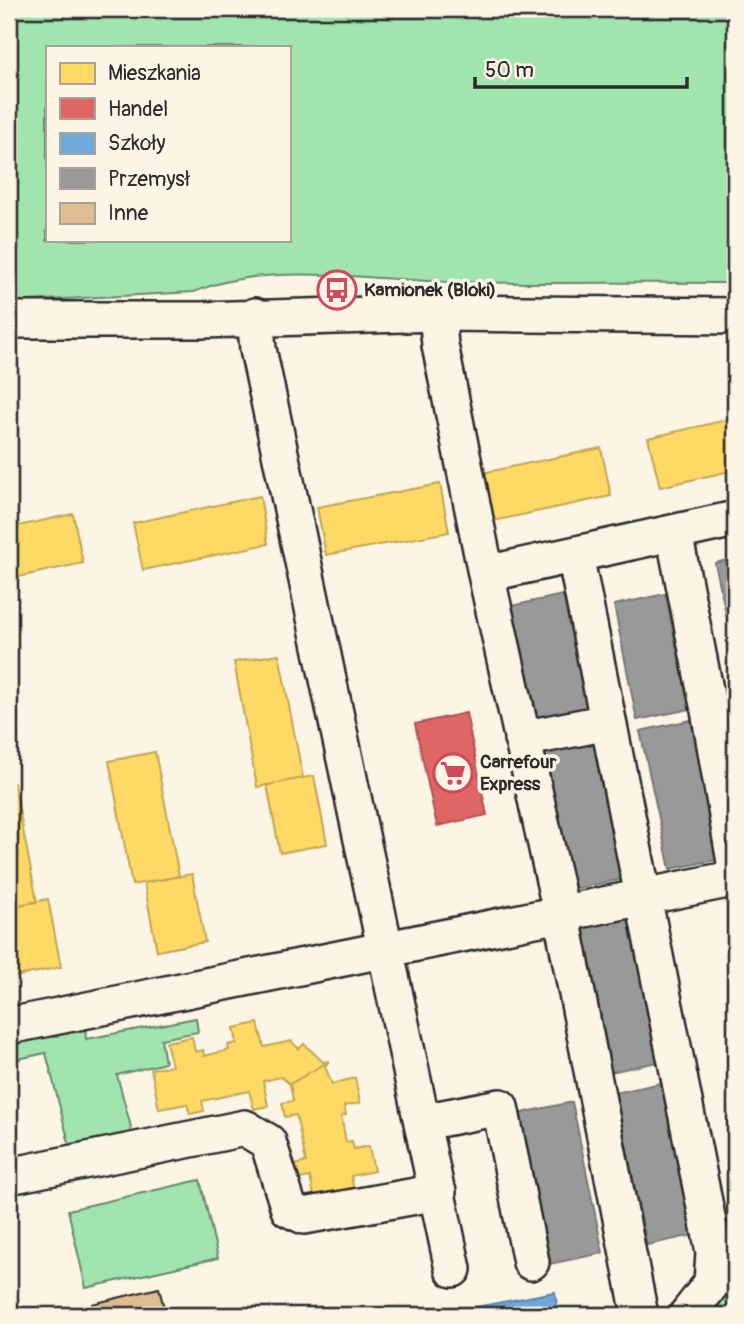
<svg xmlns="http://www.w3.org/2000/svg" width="744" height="1324" viewBox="0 0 744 1324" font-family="Pangolin,sans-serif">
	<rect width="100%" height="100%" fill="#fcf5e5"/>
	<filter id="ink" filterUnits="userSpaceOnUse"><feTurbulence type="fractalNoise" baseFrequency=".0143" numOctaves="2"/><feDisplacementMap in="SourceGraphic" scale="14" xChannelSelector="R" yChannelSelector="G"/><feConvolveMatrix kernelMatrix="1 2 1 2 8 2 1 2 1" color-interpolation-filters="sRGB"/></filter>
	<g filter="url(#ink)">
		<!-- green -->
		<path fill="#a1e4ae" stroke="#66886c" stroke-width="2" fill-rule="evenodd" d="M9 9H735V283C639 282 543 284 447 282 371 280 264 261 194 292L9 302ZM47 47H289V240H47Z
			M196 1018 198 1032 161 1039 165 1063 117 1075 131 1127 129 1137 71 1151 46 1053 9 1061V1041L85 1025 86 1039Z
			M200 1180 218 1258 86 1288 68 1210Z
			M735 1266V1315H702Z"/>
		<!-- homes -->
		<path fill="#ffd966" stroke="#bfa554" stroke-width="2" d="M735 418V470L660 487 648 438Z
			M601 448 611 496 493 521 482 473Z
			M440 484 449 532 326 555 317 507Z
			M260 496 268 544 143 570 133 523Z
			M73 514 83 563 9 579V528Z
			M279 654 303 778 257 787 234 662Z
			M155 752 179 876 132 885 109 761Z
			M314 776 327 844 280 853 267 785Z
			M14 783 37 902 9 907V784Z
			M192 874 205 942 157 951 144 883Z
			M48 899 61 967 14 977 9 951V907Z
			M258 1023 264 1047 291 1041 299 1049 304 1044 323 1062 329 1061 290 1084 281 1077 263 1081 268 1106 254 1109 249 1091 202 1101 204 1111 190 1114 187 1104 159 1109 151 1069 172 1066 166 1042 192 1037 195 1052 203 1050 204 1056 229 1050 228 1045 237 1043 234 1028Z
			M329 1061 325 1066 332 1084 355 1078 360 1103 344 1106 346 1115 341 1116 346 1142 352 1141 354 1149 369 1146 374 1171 351 1176 355 1196 316 1205 310 1177 299 1179 295 1165 306 1162 296 1115 285 1117 282 1103 293 1101 290 1084Z"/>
		<!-- shops -->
		<path fill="#e06666" stroke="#aa5454" stroke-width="2" d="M466 713 487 815 437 826 415 724Z"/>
		<!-- schools -->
		<path fill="#6fa8dc" stroke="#5b82a7" stroke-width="2" d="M555 1292 559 1315H468L466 1309Z
			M466 1309 468 1315H436Z"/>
		<!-- industry -->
		<path fill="#999" stroke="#787878" stroke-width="2" d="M735 558V655L715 563Z
			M665 594 690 709 637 720 614 605Z
			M563 595 587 708 535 719 511 606Z
			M691 720 721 859 670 869 640 731Z
			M595 741 624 879 573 889 544 752Z
			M630 907 662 1061 610 1072 578 918Z
			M666 1082 698 1234 647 1245 615 1093Z
			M572 1102 603 1253 549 1264 517 1114Z"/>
		<!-- building -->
		<path fill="#dfbc91" stroke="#2b2b2b" stroke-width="2" d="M159 1288 165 1312 95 1315 92 1304Z"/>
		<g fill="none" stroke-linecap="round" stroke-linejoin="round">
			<!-- minor casing -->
			<g stroke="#2b2b2b" stroke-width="40">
				<path id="minor" d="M437 313 440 345 486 574 561 912 640 1315
					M255 316 258 349 453 1269
					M9 320H201L437 313 735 316
					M674 533 709 710 735 862
					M575 555 714 1252 712 1283 687 1315
					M486 574 735 519
					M522 739 608 722
					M9 1026 727 880 735 874
					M423 1122 500 1107 531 1262
					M9 1176 245 1128 268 1142 289 1209 304 1216 438 1192"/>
			</g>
			<!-- minor -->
			<use href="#minor" stroke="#fcf5e5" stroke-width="35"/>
		</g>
	</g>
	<!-- icons -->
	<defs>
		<g id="bus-ring" transform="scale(2.0125)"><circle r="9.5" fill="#fcf5e5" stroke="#d1495b" stroke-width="1.5"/><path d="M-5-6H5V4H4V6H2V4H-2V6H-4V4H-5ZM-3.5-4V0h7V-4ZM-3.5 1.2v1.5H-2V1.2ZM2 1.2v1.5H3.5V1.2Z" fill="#d1495b"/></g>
		<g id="supermarket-ring" transform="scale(2.0125)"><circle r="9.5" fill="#fcf5e5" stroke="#d1495b" stroke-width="1.5"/><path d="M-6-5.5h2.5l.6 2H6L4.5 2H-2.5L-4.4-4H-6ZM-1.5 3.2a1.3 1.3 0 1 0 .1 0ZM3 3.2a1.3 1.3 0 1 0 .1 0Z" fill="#d1495b"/></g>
	</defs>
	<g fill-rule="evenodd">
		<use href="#bus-ring" x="337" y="290"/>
		<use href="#supermarket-ring" x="453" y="773"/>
	</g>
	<g text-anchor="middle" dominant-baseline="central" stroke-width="7" stroke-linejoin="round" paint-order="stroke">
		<!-- poi labels -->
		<g font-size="19" font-weight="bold" fill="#2b2b2b" stroke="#fcf5e5" text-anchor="start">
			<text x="364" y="290">Kamionek (Bloki)</text>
			<text x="480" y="762">Carrefour<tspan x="480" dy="22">Express</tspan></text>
		</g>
	</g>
	<!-- margin -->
	<rect width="744" height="1324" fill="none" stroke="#fcf5e5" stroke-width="35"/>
	<rect x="18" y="18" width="709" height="1289" fill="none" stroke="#2b2b2b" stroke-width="2.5" filter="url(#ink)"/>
	<!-- legend -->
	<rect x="46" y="46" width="245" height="196" fill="#fcf5e5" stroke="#a8a49b" stroke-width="2"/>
	<rect x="60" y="63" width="35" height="21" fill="#ffd966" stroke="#a8a49b" stroke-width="2"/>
	<text x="108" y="80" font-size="21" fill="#2b2b2b">Mieszkania</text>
	<rect x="60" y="98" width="35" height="21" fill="#e06666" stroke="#a8a49b" stroke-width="2"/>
	<text x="108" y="116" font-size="21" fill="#2b2b2b">Handel</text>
	<rect x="60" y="133" width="35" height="21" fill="#6fa8dc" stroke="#a8a49b" stroke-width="2"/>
	<text x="108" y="150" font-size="21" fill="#2b2b2b">Szkoły</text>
	<rect x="60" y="168" width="35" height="21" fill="#999999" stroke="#a8a49b" stroke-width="2"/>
	<text x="108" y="186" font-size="21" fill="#2b2b2b">Przemysł</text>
	<rect x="60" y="203" width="35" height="21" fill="#dfbc91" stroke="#a8a49b" stroke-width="2"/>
	<text x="108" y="220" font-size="21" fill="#2b2b2b">Inne</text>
	<!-- scale -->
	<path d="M475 77v10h212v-10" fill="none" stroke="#2b2b2b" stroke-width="3.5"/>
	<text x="485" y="77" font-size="21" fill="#2b2b2b" stroke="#fcf5e5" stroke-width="5" paint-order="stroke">50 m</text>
</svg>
